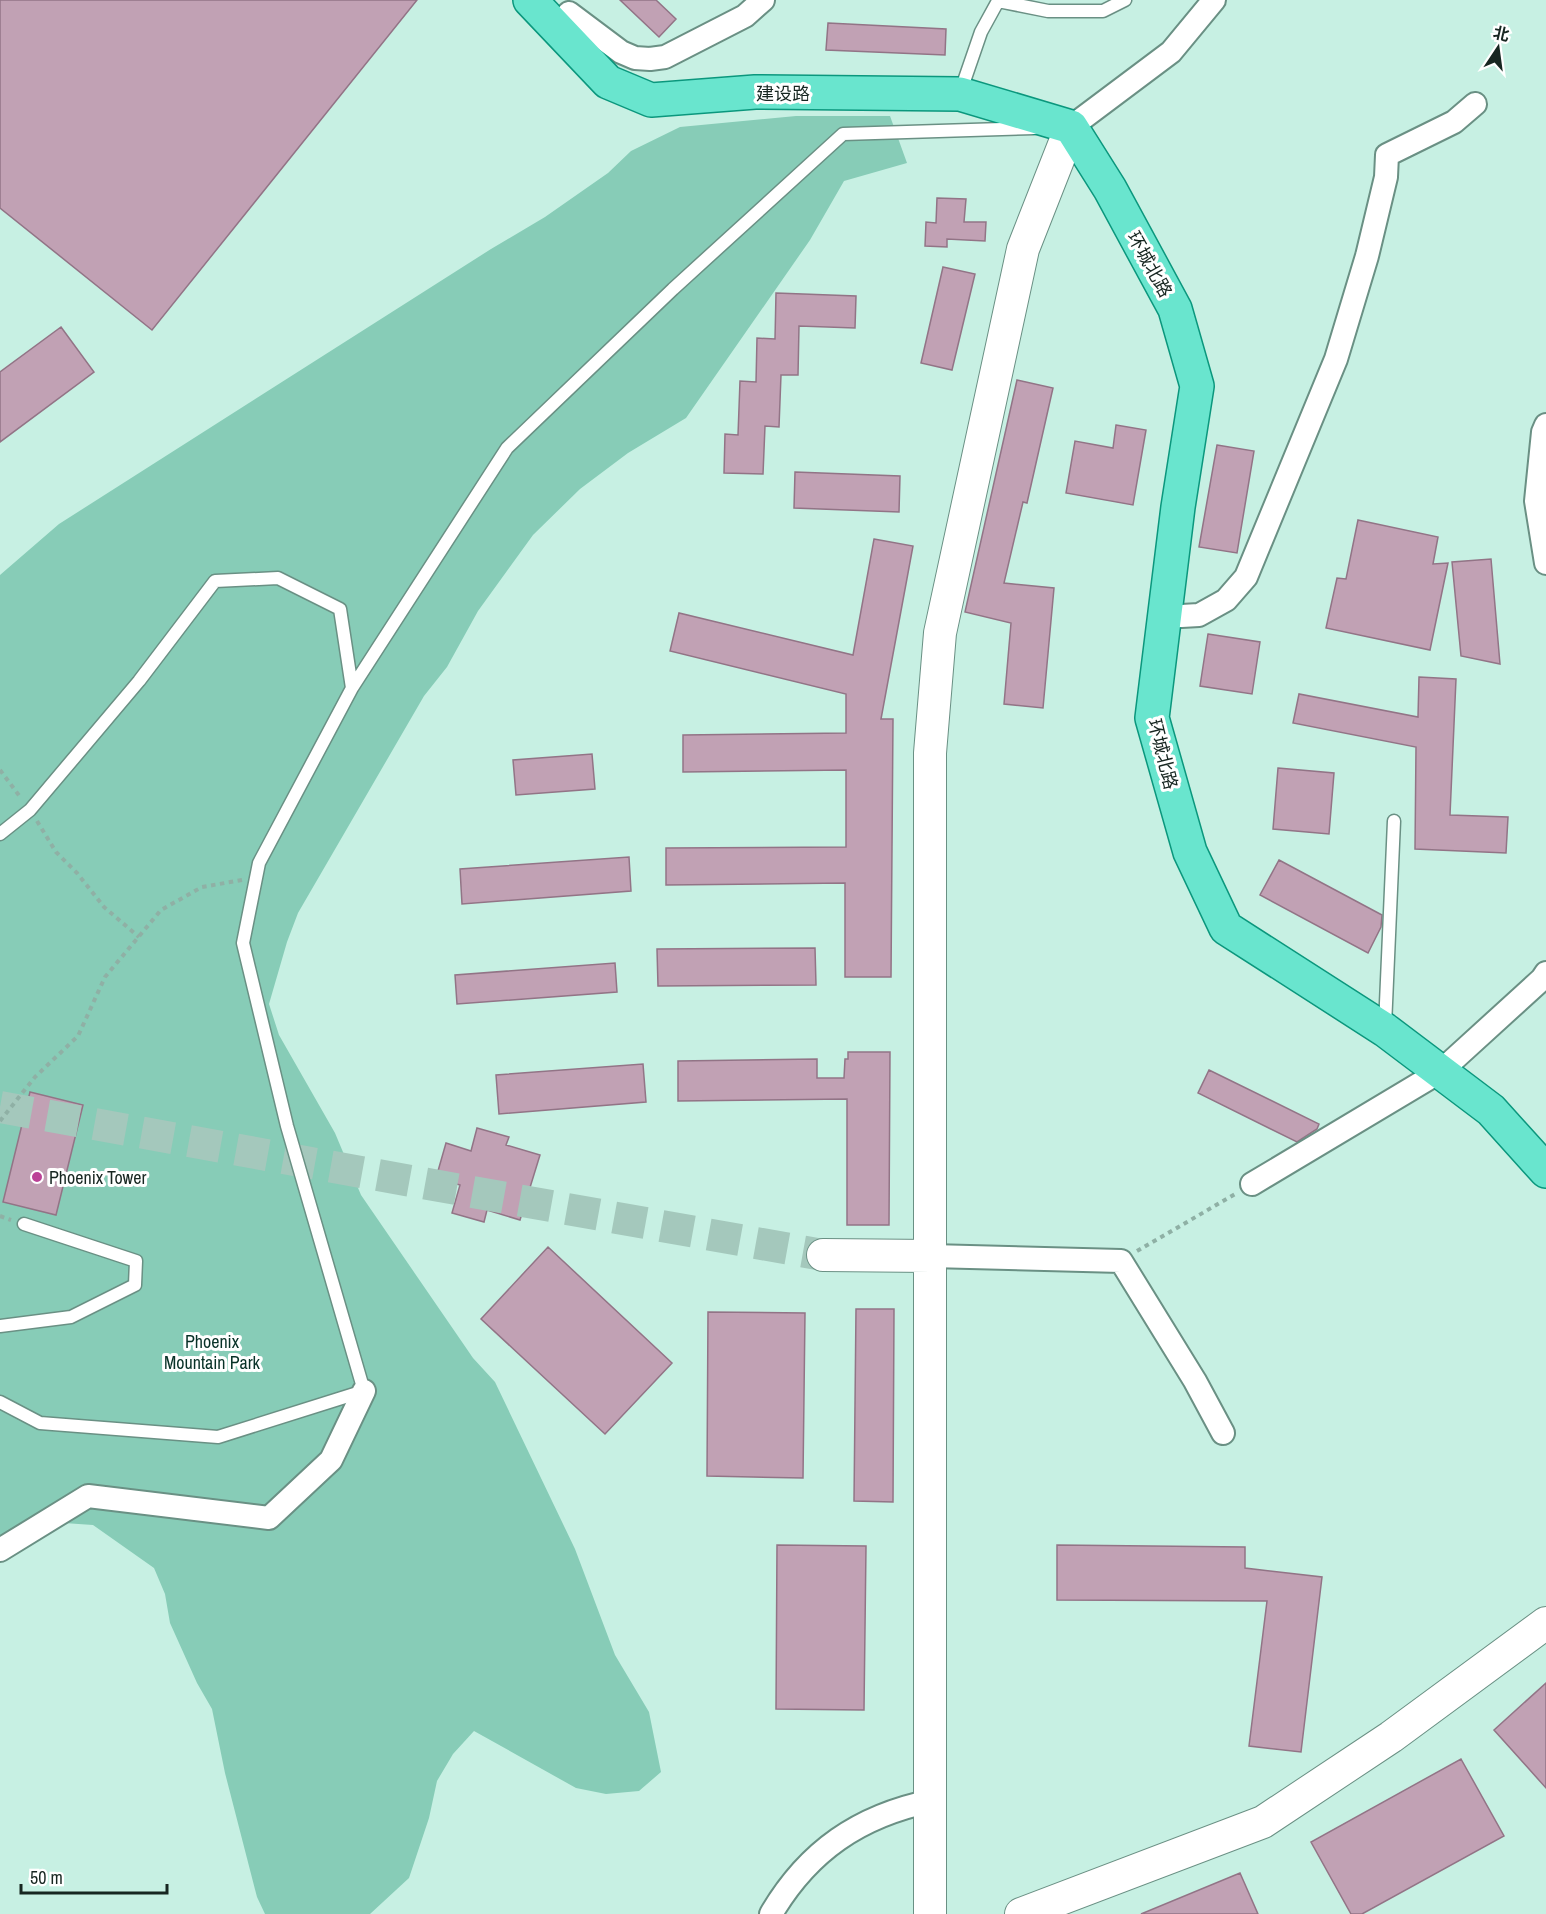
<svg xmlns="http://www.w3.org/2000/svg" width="1546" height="1914" viewBox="0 0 1546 1914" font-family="'Archivo Narrow','Noto Sans SC',sans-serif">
	<rect width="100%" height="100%" fill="#c7f0e3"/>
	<!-- green -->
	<path fill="#87ccb7" d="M796 116H890L907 163 844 181 810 240 686 418 628 453 580 489 533 535 478 611 447 667 424 696 298 913 287 942 269 1004 279 1035 335 1133 361 1195 473 1358 495 1382 575 1549 615 1655 649 1712 661 1772 639 1791 606 1794 576 1788 474 1731 453 1754 437 1781 429 1818 409 1878 370 1914H265L257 1897 225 1773 212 1709 197 1683 170 1623 165 1594 154 1568 93 1525 64 1523 0 1536V575L59 524 491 249 545 217 608 173 631 151 680 127Z"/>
	<!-- building -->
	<path fill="#c1a1b4" stroke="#927486" stroke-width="1.5" d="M0 0H417L152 330 0 208Z
		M620 0H656L676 19 659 37Z
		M828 23 946 29 945 55 826 50Z
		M937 198 966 199 964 222H986L985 241 947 239V247L925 246 926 222 936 223Z
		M943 267 975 274 952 370 921 363Z
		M776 293 856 296 855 328 799 326 798 375H781L779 427 765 426 763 474 724 473 725 434 738 435 740 381 756 382 757 338 775 339Z
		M61 327 94 372 0 442V372Z
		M1017 380 1053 388 1027 503 1023 502 1004 583 1054 588 1043 708 1004 704 1011 623 965 612Z
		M1116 425 1146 430 1133 505 1066 493 1075 441 1113 448Z
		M1217 445 1254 451 1237 553 1199 547Z
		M795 472 900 476 899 512 794 508Z
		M1358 520 1438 537 1433 564 1448 563 1430 650 1326 628 1337 578 1346 579Z
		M874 539 913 546 881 719H893L891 977H845V883L666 885V848L846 847V770L683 772V735L846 733V694L670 651 679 613 853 655Z
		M1491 559 1500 664 1461 656 1452 562Z
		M1208 634 1260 642 1252 694 1200 686Z
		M1419 677 1456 679 1450 815 1508 817 1506 853 1415 849 1416 747 1293 723 1299 694 1418 717Z
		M592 754 595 789 516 795 513 760Z
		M1278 768 1334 773 1329 834 1273 829Z
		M629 857 631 891 462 904 460 869Z
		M1279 860 1382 915 1381 927 1368 953 1260 895Z
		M815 948 816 985 658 986 657 949Z
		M615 963 617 992 457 1004 455 975Z
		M848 1052H890L889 1225H847V1099L678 1101V1061L817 1059V1078H844L845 1059H848Z
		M643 1064 646 1102 499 1114 496 1075Z
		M1209 1070 1319 1124 1317 1129 1297 1142 1198 1093Z
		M30 1092 83 1105 56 1215 3 1202Z
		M477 1128 509 1137 506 1145 540 1155 520 1220 487 1210 484 1222 452 1213 460 1185 436 1178 446 1143 471 1151Z
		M548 1247 672 1363 605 1434 481 1319Z
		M856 1309H894L893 1502 854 1501Z
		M708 1312 805 1313 803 1478 707 1476Z
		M777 1545 866 1546 864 1710 776 1709Z
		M1057 1545 1245 1547V1568L1322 1577 1301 1752 1249 1746 1267 1601 1057 1600Z
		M1546 1683V1788L1494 1730Z
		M1461 1759 1504 1836 1362 1914H1351L1311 1842Z
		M1240 1873 1258 1914H1141Z"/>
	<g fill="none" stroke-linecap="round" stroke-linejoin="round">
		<!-- secondary-tunnel -->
		<path stroke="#a4c8bc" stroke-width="32" stroke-dasharray="32 16" stroke-linecap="butt" d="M0 1107 823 1255"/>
		<!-- lane casing -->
		<g stroke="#6a9084" stroke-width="15">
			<path id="lane" d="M960 93 981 32 998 1 1048 11H1103L1125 0
				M0 834 30 810 139 681 215 581 278 578 340 609 352 688 507 448 673 289 843 134 1034 128
				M1385 1026 1394 821
				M0 1326 71 1317 135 1285 136 1261 24 1224
				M0 1402 40 1423 218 1437 364 1391 287 1126 243 943 259 863 352 688"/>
		</g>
		<!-- street casing -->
		<g stroke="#6a9084" stroke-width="26">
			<path id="street" d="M556 28 569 13 621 52 635 58 650 59 665 57 745 16 763 0
				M1071 127 1171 52 1214 0
				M1546 425 1543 432 1536 501 1546 563
				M1164 617 1199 615 1226 600 1246 577 1336 359 1367 256 1386 177 1387 155 1454 122 1475 104
				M1252 1184 1441 1071 1542 979 1546 973
				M931 1256 1121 1261 1195 1381 1223 1433
				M0 1550 88 1496 269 1518 331 1460 364 1391
				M771 1914C808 1851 859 1816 931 1801"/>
		</g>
		<!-- secondary casing -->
		<g stroke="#6a9084" stroke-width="34">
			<path id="secondary" d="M823 1255 931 1256
				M930 1914V753L940 633 1023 249 1071 127
				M1021 1914 1263 1822 1391 1737 1546 1623"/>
		</g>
		<!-- primary casing -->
		<g stroke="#0b977d" stroke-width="36">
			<path id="primary" d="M530 0 608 82 651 100 755 92 960 94 1071 127 1110 189 1175 309 1197 386 1178 507 1152 718 1190 852 1226 928 1385 1030 1491 1110 1546 1171"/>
		</g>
		<!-- path -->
		<path stroke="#8fb0a5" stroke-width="4" stroke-dasharray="4.5 4.5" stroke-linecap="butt" d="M0 770 21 798
			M37 821 56 852 77 873 104 907 139 937
			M0 1121 35 1077 78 1036 105 977 161 910 202 887 242 880
			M0 1216 11 1220
			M1137 1251 1237 1193"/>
		<!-- lane -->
		<use href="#lane" stroke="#fff" stroke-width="12"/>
		<!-- street -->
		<use href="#street" stroke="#fff" stroke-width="22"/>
		<!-- secondary -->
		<use href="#secondary" stroke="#fff" stroke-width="32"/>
		<!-- primary -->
		<use href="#primary" stroke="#69e5ce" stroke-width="33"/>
	</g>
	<!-- markers -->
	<circle fill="#bb4297" stroke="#fff" stroke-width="2" cx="37" cy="1177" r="6"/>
	<g text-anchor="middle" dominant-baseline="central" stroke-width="6" stroke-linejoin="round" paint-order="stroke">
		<!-- street labels -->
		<g font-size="18" fill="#172621" stroke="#fff">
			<text x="783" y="93">建设路</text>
			<text transform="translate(1150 264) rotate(61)">环城北路</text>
			<text transform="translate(1163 754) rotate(76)">环城北路</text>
		</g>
		<!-- poi labels -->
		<g font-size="18" fill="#172621" stroke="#fff" text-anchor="start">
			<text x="49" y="1177">Phoenix Tower</text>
		</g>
		<!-- park labels -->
		<g font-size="18" fill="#083127" stroke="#fff">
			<text x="212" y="1341">Phoenix<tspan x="212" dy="21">Mountain Park</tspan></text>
		</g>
	</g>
	<!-- north arrow -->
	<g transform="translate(1498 48) rotate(13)" stroke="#ffffff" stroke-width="4.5" paint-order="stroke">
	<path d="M0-4.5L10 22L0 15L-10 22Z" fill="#172621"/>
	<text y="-9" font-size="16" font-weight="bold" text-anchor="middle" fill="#172621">北</text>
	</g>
	<!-- scale -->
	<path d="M21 1884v9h146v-9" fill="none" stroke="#172621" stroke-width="3"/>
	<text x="30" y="1884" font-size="18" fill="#172621" stroke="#ffffff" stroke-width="4.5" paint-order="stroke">50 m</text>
</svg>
